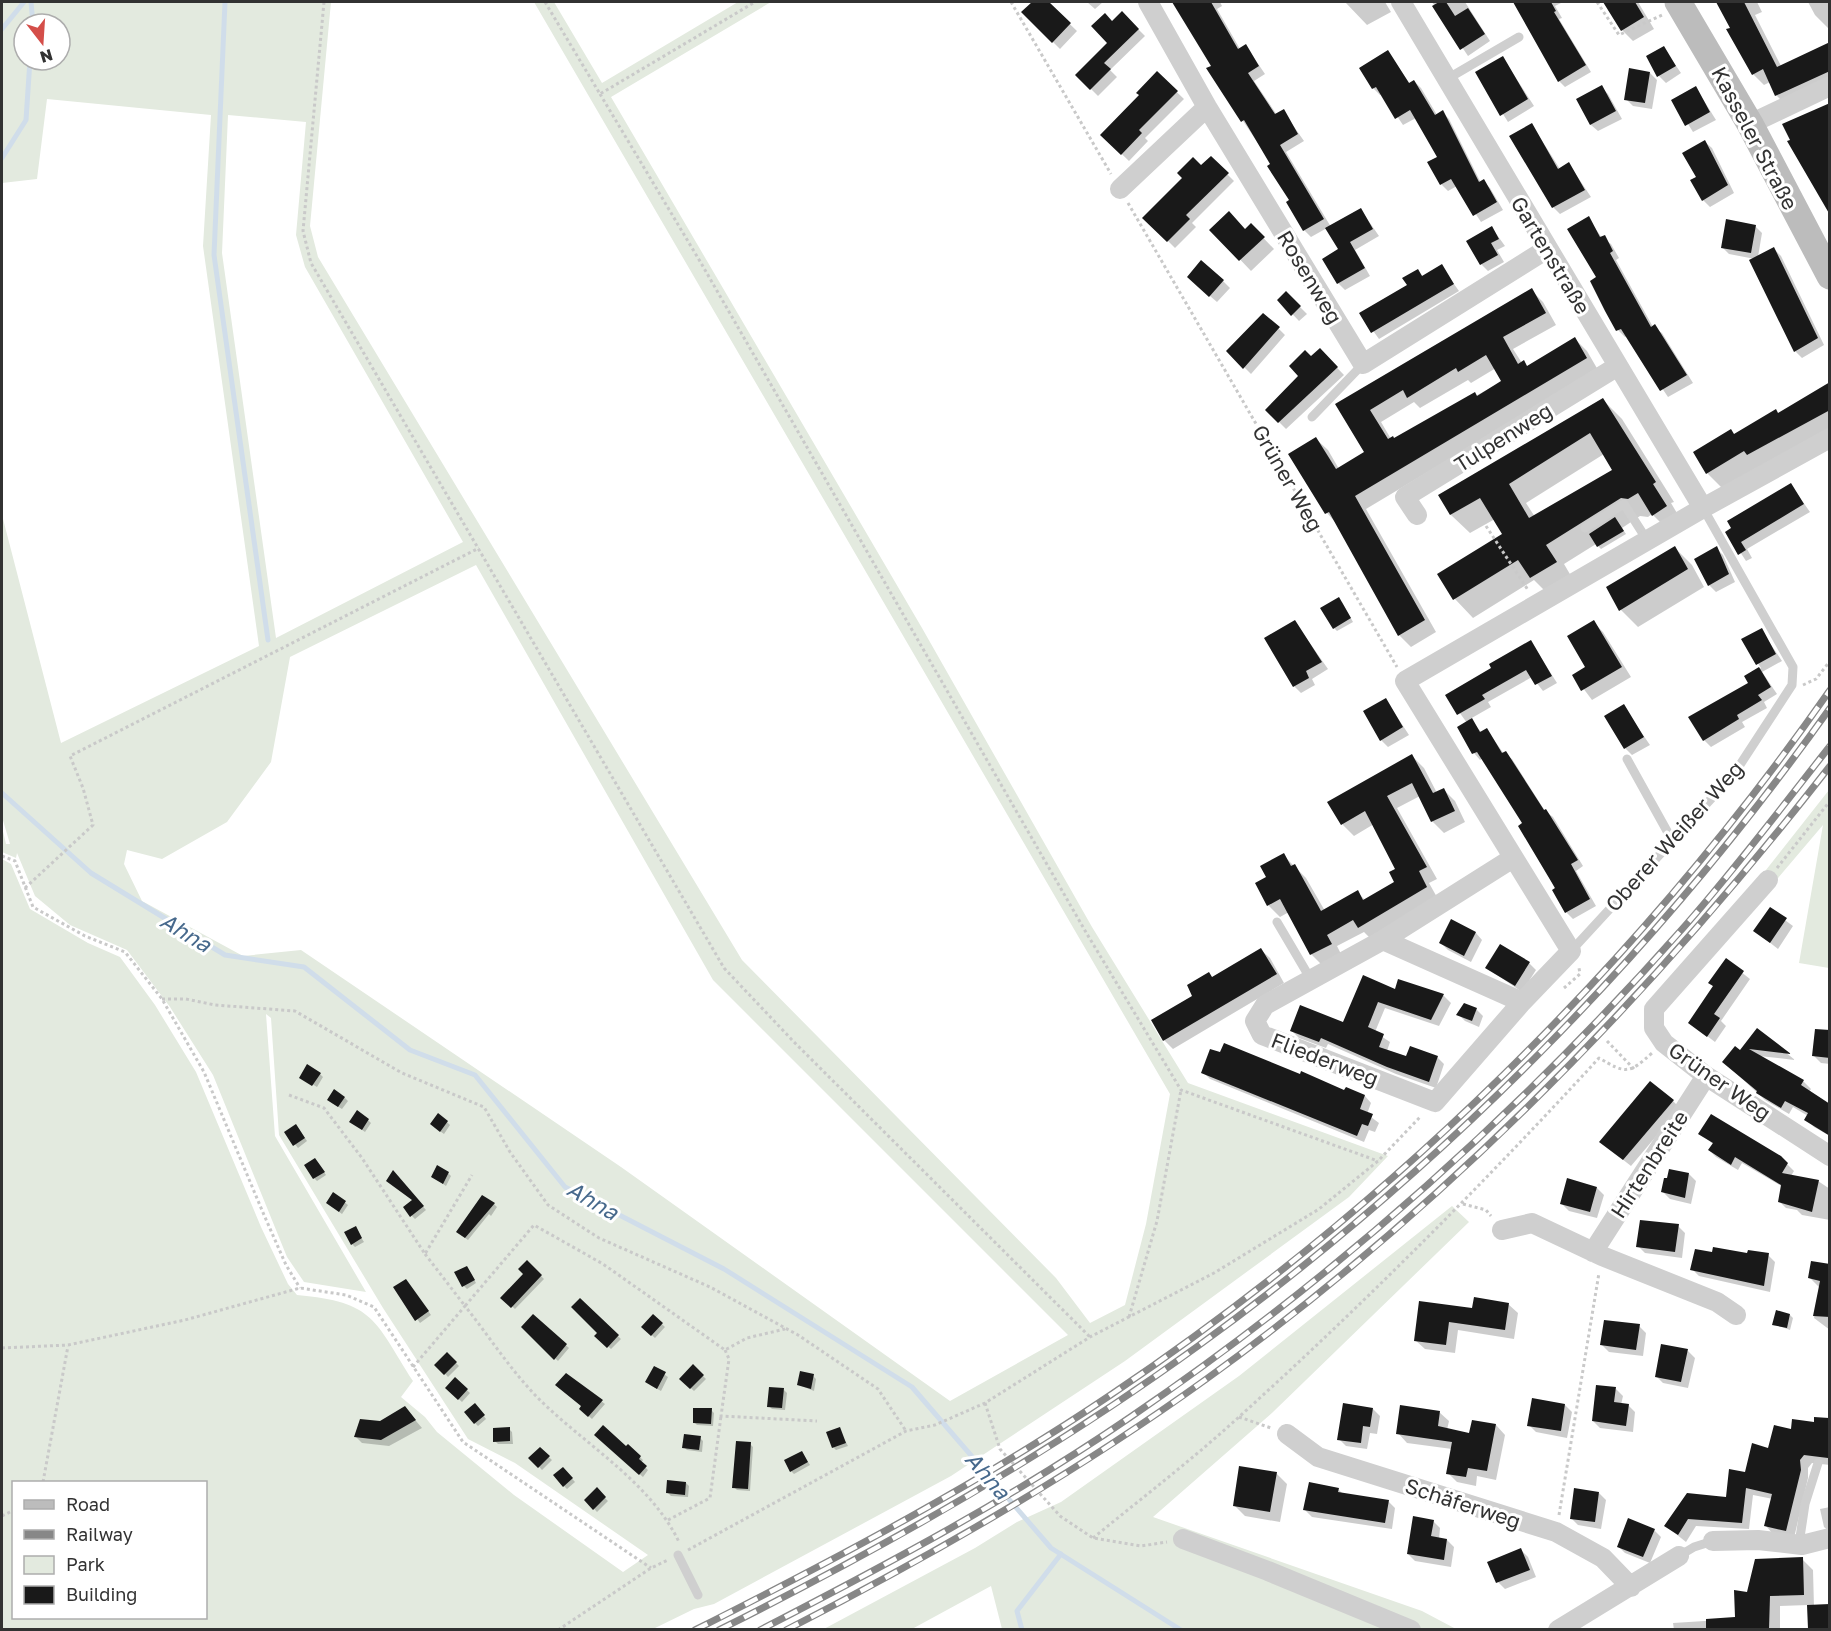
<svg xmlns="http://www.w3.org/2000/svg" width="1831" height="1631" viewBox="0 0 1831 1631" font-family="'Golos Text',sans-serif">
	<rect width="100%" height="100%" fill="#fff"/>
	<!-- green -->
	<path fill="#e3eadf" fill-rule="evenodd" d="M2 2H331L310 226 318 257 742 960 1056 1278 1090 1323 1125 1305 1146 1224 1170 1094 534 2H554L602 83 738 2H771L611 97 922 628 1092 927 1188 1083 1388 1156 1349 1197 1125 1361 951 1476 714 1604 694 1609 653 1629H2V859L11 864 30 909 88 943 120 957 155 1005 196 1072 261 1227 288 1284 297 1295C375 1302 374 1320 413 1381L401 1397 425 1417 437 1432 514 1495 623 1572 648 1555 515 1463 468 1439 383 1308 279 1135 271 1018 266 1014 275 1136 366 1292 304 1282 287 1257 213 1075 170 1007 127 950 70 925 35 896 17 853 16 858 2 852V827L6 844H10L2 817V515L61 743 259 646 203 246 211 115 47 99 37 179 2 183ZM24 24H60V60H24ZM228 115 306 122 296 235 305 267 463 542 276 638 222 253ZM476 565 713 980 1068 1335 950 1401 621 1167 301 950 243 956 142 901 124 864 127 850 162 859 227 822 271 762 290 657ZM14 1482H206V1618H14Z
		M1829 790V968L1799 963 1823 825 1773 884 1762 875Z
		M1452 1206 1469 1222 1273 1412 1153 1517 1422 1611 1456 1629H1002L991 1586 912 1629 822 1630 975 1548 1017 1522 1061 1502 1239 1376Z"/>
	<!-- shadow -->
	<path fill="#0003" fill-rule="evenodd" d="M1034 2H1047L1077 31 1060 49 1023 12Z
		M1087 2H1103L1095 9Z
		M1175 2H1220L1222 6 1217 9 1240 49 1246 46 1265 74 1254 81 1277 115 1283 111 1304 141 1286 152 1331 227 1361 210 1379 236 1355 250 1370 276 1345 290 1338 283 1324 259 1340 250 1327 228 1311 237 1304 230 1272 164 1208 69 1213 66Z
		M1345 2H1385L1391 12 1367 25Z
		M1432 2H1465L1490 41 1468 56Z
		M1514 2H1563L1555 6 1562 18 1559 19 1591 72 1565 87 1559 81Z
		M1605 2H1638L1654 29 1633 41 1622 30Z
		M1718 2H1757L1762 12 1755 15 1781 66 1830 45V86L1787 106 1776 95 1770 82 1764 85 1753 74Z
		M1808 2H1830V30L1815 15Z
		M1122 13 1145 36 1110 70 1117 77 1098 96 1077 75 1109 43 1112 23Z
		M1663 47 1681 73 1666 83 1659 76Z
		M1388 52 1410 84 1414 81 1421 88 1437 115 1442 112 1449 119 1481 183 1483 181 1490 188 1503 210 1481 222 1457 186 1448 191 1441 184 1439 157 1416 118 1403 125 1382 94 1380 95 1373 88Z
		M1503 58 1534 106 1508 122 1477 73Z
		M1157 73 1184 99 1145 138 1148 141 1129 161 1102 135 1141 95Z
		M1650 73 1657 80 1652 109 1633 106 1626 99Z
		M1601 87 1608 94 1622 119 1598 131 1591 125 1578 100Z
		M1696 88 1716 120 1693 132 1673 100Z
		M1532 125 1560 169 1569 164 1591 197 1560 214 1553 207 1511 137Z
		M1705 142 1712 148 1734 193 1710 207 1703 200 1698 178Z
		M1211 158 1234 181 1192 223 1196 227 1175 248 1145 218Z
		M1588 218 1602 238 1611 244 1619 258 1616 260 1653 327 1662 333 1693 383 1668 397 1627 336 1625 337 1618 330 1598 278Z
		M1251 225 1274 249 1251 271 1212 230H1245Z
		M1755 226 1762 233 1758 257 1774 249 1781 256 1824 345 1802 358 1795 351 1755 259 1729 254 1722 247Z
		M1492 228 1505 246 1497 250 1504 262 1488 271 1481 264Z
		M1441 266 1459 291 1379 339 1361 314 1409 286 1417 271 1424 277Z
		M1223 281 1230 288 1217 302 1196 284Z
		M1531 290 1543 302 1556 325 1513 349 1522 363 1528 367 1575 339 1587 351 1598 370 1366 509 1436 632 1411 647 1399 635 1336 523 1327 513 1290 454 1316 439 1328 450 1339 469 1366 453 1337 405ZM1496 368 1503 381 1395 440 1391 439 1381 422 1414 402 1420 408 1468 380 1471 383Z
		M1286 293 1307 314 1299 321 1279 300Z
		M1279 329 1285 335 1251 374 1228 351Z
		M1320 350 1344 375 1286 429 1267 410 1300 376Z
		M1830 384V443L1729 495 1707 473 1735 435 1779 414Z
		M1603 400 1622 419 1674 502 1671 503 1684 525 1671 533 1652 514 1648 517 1640 516 1622 528 1626 534 1601 549 1596 544 1564 564 1574 581 1550 596 1534 580 1473 618 1455 599 1439 575 1504 534 1495 519 1470 533 1451 515 1440 496ZM1604 454 1614 470 1535 517 1526 503Z
		M1791 485 1810 512 1747 549 1752 558 1746 561 1727 532Z
		M1675 548 1692 565 1704 587 1638 627 1621 610 1608 588Z
		M1716 548 1723 555 1735 582 1716 592 1709 585Z
		M1342 602 1353 622 1337 631 1334 628Z
		M1295 622 1328 669 1312 679 1315 685 1301 693 1294 686Z
		M1593 622 1603 632 1631 677 1592 700 1574 676 1587 668Z
		M1761 630 1782 661 1762 672 1777 694 1764 702 1767 708 1742 722 1745 727 1711 747 1704 740 1750 684 1746 677 1761 668 1743 640Z
		M1531 642 1557 683 1543 691 1532 677 1488 702 1491 707 1470 719 1482 733 1487 730 1504 754 1512 759 1545 811 1553 817 1583 866 1576 871 1596 906 1573 919 1566 912 1524 824 1483 758 1480 760 1474 753 1459 728 1467 723 1447 695 1493 669Z
		M1386 700 1409 735 1388 747 1381 740Z
		M1623 706 1650 745 1632 755 1625 748Z
		M1412 756 1424 768 1437 793 1444 790 1455 801 1465 822 1444 833 1432 821 1420 796 1397 808 1437 879 1429 883 1438 899 1371 939 1364 932 1337 946 1342 956 1323 966 1311 954 1289 912 1280 917 1268 905 1257 884 1268 878 1283 855 1306 878 1325 911 1357 892 1365 900 1396 882 1397 870 1374 824 1354 836 1343 825 1329 802Z
		M1770 909 1793 926 1778 949 1755 931Z
		M1452 921 1476 933 1482 940 1471 962 1448 950 1441 943Z
		M1261 950 1270 958 1284 983 1173 1049 1164 1040 1194 996 1213 978Z
		M1726 960 1750 979 1721 1021 1726 1026 1715 1042 1690 1023 1714 987 1710 983Z
		M1529 963 1536 970 1522 992 1487 968Z
		M1399 981 1444 996 1451 1003 1439 1026 1385 1008 1375 1032 1390 1042 1387 1051 1407 1058 1437 1057 1444 1064 1436 1088 1396 1074 1328 1044 1326 1048 1299 1038 1292 1031 1343 1023 1396 991Z
		M1476 1009 1483 1016 1479 1027 1465 1021 1458 1014Z
		M1758 1030 1795 1060 1759 1056 1803 1081 1811 1089 1809 1092 1830 1106V1136L1814 1127 1806 1119 1808 1116 1793 1107 1789 1114 1765 1100 1724 1062 1740 1052Z
		M1830 1032V1064L1821 1063 1813 1055Z
		M1203 1072 1365 1096 1371 1103 1367 1114 1379 1123 1375 1132 1369 1130 1364 1142 1210 1079Z
		M320 1074 323 1077 317 1087 302 1078Z
		M345 1098 348 1101 342 1109 332 1103Z
		M1673 1101 1680 1108 1631 1166 1608 1148Z
		M368 1120 371 1123 365 1132 354 1124Z
		M447 1122 450 1125 444 1134 434 1127Z
		M299 1129 307 1141 298 1148 286 1133Z
		M1700 1133 1781 1158 1794 1171 1791 1176 1818 1181 1830 1189V1220L1802 1215 1797 1210 1786 1208 1780 1202 1783 1187 1742 1163 1738 1170 1716 1157 1709 1150 1713 1144Z
		M318 1163 326 1175 317 1181 314 1178Z
		M393 1173 426 1210 415 1219 412 1216 414 1200Z
		M448 1173 451 1176 446 1186 433 1177Z
		M1689 1174 1696 1181 1691 1204 1670 1199 1663 1192Z
		M1597 1188 1604 1195 1597 1218 1569 1211 1562 1204Z
		M334 1194 348 1205 342 1214 331 1206Z
		M494 1204 497 1207 491 1216 489 1214 468 1240 461 1235Z
		M1678 1226 1685 1233 1682 1258 1645 1253 1638 1246Z
		M355 1228 364 1242 355 1247 352 1244Z
		M1768 1255 1775 1262 1770 1292 1699 1276 1692 1269Z
		M527 1262 544 1279 515 1309 502 1297 525 1274Z
		M1830 1266V1330L1814 1318 1820 1288 1810 1278Z
		M469 1270 476 1283 467 1289 464 1286Z
		M409 1284 431 1315 420 1323 395 1288Z
		M580 1300 621 1339 611 1349 597 1336 600 1333Z
		M1420 1303 1473 1310 1508 1304 1518 1313 1514 1339 1458 1330 1455 1353 1425 1349 1415 1340Z
		M1790 1315 1793 1318 1790 1330 1774 1324Z
		M533 1316 569 1348 558 1361 523 1327Z
		M653 1316 665 1327 655 1338 643 1327Z
		M1639 1326 1646 1333 1643 1356 1609 1352 1602 1345Z
		M1688 1351 1695 1358 1688 1388 1663 1383 1656 1376Z
		M447 1354 459 1366 448 1377 437 1365Z
		M693 1366 706 1379 694 1391 681 1379Z
		M655 1368 668 1377 661 1391 650 1385Z
		M566 1375 605 1404 592 1419 581 1409 583 1407Z
		M813 1376 816 1379 814 1391 799 1385Z
		M455 1379 470 1393 462 1402 447 1388Z
		M1616 1389 1623 1396 1621 1405H1628L1635 1412 1633 1432 1600 1428 1593 1421Z
		M784 1390 787 1393 785 1410 772 1409 769 1406Z
		M1565 1405 1572 1412 1567 1438 1536 1432 1529 1425Z
		M405 1408 422 1428 389 1446 362 1443 355 1436Z
		M478 1408 486 1419 478 1426 475 1423Z
		M1373 1409 1380 1416 1377 1434 1370 1433 1367 1449 1346 1446 1339 1439Z
		M711 1410 714 1413 713 1426 697 1425 694 1422Z
		M1439 1412 1449 1421 1447 1430 1471 1434 1496 1425 1505 1435 1496 1480 1477 1476 1476 1486 1457 1482 1448 1473 1452 1449 1407 1443 1398 1433Z
		M1816 1418 1830 1420V1465L1812 1463 1808 1468V1478L1794 1538 1773 1534 1766 1526 1773 1499 1753 1495 1749 1529 1696 1526 1686 1542 1666 1526 1727 1499 1770 1449 1792 1430 1815 1423Z
		M509 1429 512 1432 513 1444H498L495 1441Z
		M839 1429 848 1446 836 1450 833 1447Z
		M596 1435 626 1449 628 1446 643 1460 641 1463 648 1470 643 1477Z
		M700 1438 703 1441 702 1452 687 1450 684 1447Z
		M750 1444 753 1447 750 1491 737 1490 734 1487Z
		M540 1449 552 1460 542 1470 531 1458Z
		M802 1452 810 1465 794 1474 791 1471Z
		M566 1472 575 1482 567 1489 564 1486Z
		M1276 1473 1287 1484 1280 1522 1245 1516 1234 1505Z
		M686 1483 689 1486 688 1497 671 1496 668 1493Z
		M1338 1489 1343 1494 1388 1501 1395 1508 1392 1529 1312 1517 1305 1510Z
		M597 1490 608 1501 597 1512 586 1500Z
		M1599 1493 1606 1500 1601 1529 1578 1525 1571 1518Z
		M1830 1507V1532L1824 1527 1820 1509Z
		M1433 1521 1440 1528 1439 1539 1447 1540 1454 1547 1451 1567 1415 1561 1408 1554Z
		M1654 1530 1661 1537 1650 1563 1625 1553 1618 1546Z
		M1521 1550 1528 1557 1536 1577 1505 1589 1498 1582 1489 1563Z
		M1802 1559 1813 1570 1814 1607 1830 1606V1630H1810L1808 1605 1780 1606V1630H1674L1673 1623 1736 1619 1748 1594Z"/>
	<g fill="none" stroke-linecap="round" stroke-linejoin="round">
		<!-- stream -->
		<path stroke="#d0ddea" stroke-width="5" d="M31 2 33 24
			M225 2 214 255 268 640
			M2 29 24 2
			M2 158 26 120 30 60
			M2 793 91 873 225 955 304 967 410 1050 475 1075 565 1187 724 1269 912 1387 1051 1548 1181 1630
			M1022 1630 1017 1611 1061 1554"/>
	</g>
	<!-- building -->
	<path fill="#191919" fill-rule="evenodd" d="M1032 2H1049L1071 23 1052 43 1021 12Z
		M1172 2H1211L1238 49 1246 44 1259 66 1248 73 1275 114 1284 109 1298 134 1280 145 1324 219 1303 231 1286 202 1289 200 1267 166 1270 164 1244 120 1241 122 1206 68 1211 66Z
		M1439 2H1446L1455 16 1468 8 1485 34 1460 50 1432 6Z
		M1513 2H1551L1556 11 1554 12 1586 65 1558 82Z
		M1603 2H1635L1644 17 1621 31Z
		M1716 2H1744L1777 67 1830 42V71L1775 96 1763 69 1752 75 1726 29 1730 28Z
		M1122 11 1139 29 1104 63 1111 69 1090 90 1075 75 1107 43 1091 26 1105 13 1112 21Z
		M1664 46 1676 66 1657 77 1646 56Z
		M1388 50 1409 83 1414 80 1435 115 1443 110 1479 182 1484 179 1497 202 1473 216 1451 179 1440 185 1427 162 1437 157 1410 110 1395 119 1376 87 1372 89 1359 68Z
		M1503 56 1528 99 1500 116 1475 72Z
		M1629 68 1650 72 1645 103 1624 100Z
		M1157 71 1178 91 1139 130 1142 133 1121 155 1100 135 1139 95 1136 93Z
		M1602 85 1616 111 1590 125 1576 99Z
		M1696 86 1710 112 1685 126 1671 100Z
		M1830 103V215L1787 141 1790 140 1782 124Z
		M1532 123 1558 169 1569 162 1585 190 1552 208 1509 136Z
		M1705 140 1728 185 1702 201 1690 180 1696 177 1682 153Z
		M1211 156 1229 173 1186 215 1190 219 1167 242 1142 218 1182 178 1177 173 1193 157 1201 165Z
		M1361 208 1373 229 1350 242 1365 268 1337 284 1322 259 1338 249 1325 228Z
		M1229 211 1245 229 1251 223 1265 237 1239 261 1209 230Z
		M1589 216 1600 237 1605 235 1613 251 1610 253 1651 327 1655 324 1687 375 1660 391 1621 329 1616 331 1605 311 1590 281 1596 277 1567 229Z
		M1726 219 1756 225 1751 253 1721 248Z
		M1492 226 1499 239 1491 243 1498 255 1480 265 1466 241Z
		M1774 247 1818 338 1794 352 1749 260Z
		M1201 260 1224 280 1209 297 1187 277Z
		M1442 264 1454 284 1371 333 1359 313 1407 285 1402 278 1418 269 1422 276Z
		M1532 288 1546 313 1503 337 1518 364 1524 360 1527 366 1575 337 1587 358 1355 496 1425 620 1398 636 1329 512 1325 514 1288 454 1316 437 1336 469 1364 452 1335 404ZM1486 355 1501 381 1477 396 1475 392 1394 438 1393 436 1388 439 1370 410 1403 390 1407 398 1456 368 1458 372Z
		M1286 291 1301 306 1291 316 1277 300Z
		M1263 313 1280 327 1243 369 1226 351Z
		M1320 348 1338 367 1278 423 1265 410 1298 376 1289 366 1305 350 1311 356Z
		M1830 382V410L1747 455 1744 451 1706 474 1693 452 1731 429 1734 434 1776 409 1778 413Z
		M1603 398 1656 482 1653 484 1667 506 1652 516 1638 493 1628 499 1621 498 1546 545 1557 562 1530 578 1518 560 1453 600 1437 574 1502 534 1480 498 1450 515 1438 495ZM1590 433 1612 470 1529 518 1509 484Z
		M1791 483 1804 504 1741 542 1746 550 1738 555 1725 532 1731 528 1727 521Z
		M1615 517 1624 531 1597 547 1589 534Z
		M1675 546 1688 569 1619 611 1606 587Z
		M1717 546 1729 574 1708 586 1694 559Z
		M1339 597 1351 618 1333 629 1320 608Z
		M1295 620 1322 662 1306 671 1309 678 1293 687 1264 638Z
		M1594 620 1622 667 1581 691 1572 675 1585 667 1567 636Z
		M1762 628 1776 654 1756 665 1741 639Z
		M1531 640 1552 676 1535 685 1526 670 1482 695 1485 699 1457 715 1445 695 1491 668 1489 664Z
		M1759 667 1771 687 1758 695 1762 700 1737 715 1739 719 1703 741 1688 717 1748 683 1744 676Z
		M1386 698 1403 727 1380 741 1363 711Z
		M1624 704 1644 737 1624 749 1604 716Z
		M1472 718 1480 732 1487 728 1502 753 1506 751 1544 810 1546 809 1578 860 1571 864 1590 899 1565 913 1552 890 1555 888 1518 826 1522 823 1477 752 1472 754 1457 727Z
		M1412 754 1433 793 1444 788 1455 811 1431 822 1412 783 1387 796 1427 867 1419 871 1427 887 1358 928 1353 920 1327 935 1332 944 1310 955 1280 899 1267 906 1255 883 1266 877 1260 866 1284 853 1291 866 1295 864 1321 911 1358 890 1363 900 1394 882 1389 872 1395 869 1365 811 1341 825 1327 802Z
		M1770 907 1787 918 1770 943 1753 931Z
		M1451 919 1476 932 1464 956 1439 943Z
		M1500 944 1530 962 1515 986 1485 968Z
		M1261 948 1277 974 1163 1041 1151 1020 1192 996 1187 985 1209 972 1212 977Z
		M1726 958 1744 971 1714 1014 1720 1018 1707 1037 1688 1023 1713 986 1708 983Z
		M1363 975 1395 989 1398 979 1444 994 1431 1020 1378 1002 1368 1027 1384 1034 1379 1047 1406 1056 1410 1046 1438 1056 1429 1082 1387 1067 1321 1038 1319 1042 1290 1031 1300 1005 1343 1022Z
		M1464 1003 1477 1008 1472 1021 1456 1015Z
		M1757 1028 1791 1054 1749 1049 1804 1080 1801 1085 1830 1104V1136L1804 1120 1808 1113 1785 1101 1781 1108 1756 1093 1757 1091 1722 1062 1735 1046 1740 1050Z
		M1815 1029 1830 1030V1058L1812 1056Z
		M1224 1043 1300 1074 1301 1071 1344 1090 1346 1087 1365 1095 1360 1109 1373 1114 1368 1126 1362 1124 1357 1136 1201 1073 1210 1049 1220 1052Z
		M307 1064 321 1073 312 1086 299 1078Z
		M1650 1081 1674 1100 1623 1160 1599 1142Z
		M334 1089 345 1097 338 1107 327 1100Z
		M357 1110 369 1119 362 1130 349 1122Z
		M438 1113 448 1121 440 1132 430 1124Z
		M1711 1114 1781 1156 1788 1163 1782 1173 1819 1180 1812 1212 1778 1202 1781 1185 1735 1157 1731 1165 1708 1150 1713 1143 1698 1134Z
		M296 1124 305 1138 293 1146 284 1132Z
		M315 1158 325 1172 313 1179 304 1165Z
		M437 1165 449 1172 443 1184 431 1177Z
		M1669 1169 1689 1173 1685 1198 1661 1192 1664 1178H1667Z
		M393 1170 424 1206 410 1217 403 1207 412 1200 386 1181Z
		M1567 1178 1597 1187 1590 1212 1560 1204Z
		M333 1192 346 1201 339 1212 326 1203Z
		M482 1195 495 1203 465 1238 456 1232Z
		M1640 1220 1679 1224 1675 1252 1636 1247Z
		M356 1226 362 1238 351 1245 344 1232Z
		M1713 1247 1747 1253 1748 1250 1769 1253 1764 1286 1690 1270 1695 1249 1712 1252Z
		M527 1260 542 1275 511 1308 500 1298 523 1274 518 1269Z
		M1811 1261 1830 1264V1317L1813 1316 1820 1281 1808 1278Z
		M467 1266 475 1280 462 1287 454 1272Z
		M406 1279 429 1311 415 1321 393 1287Z
		M1474 1297 1509 1303 1505 1330 1449 1322 1446 1345 1414 1341 1419 1301 1472 1308Z
		M580 1298 619 1335 607 1348 594 1336 597 1333 571 1307Z
		M1776 1310 1790 1314 1787 1328 1772 1325Z
		M533 1314 567 1344 554 1360 521 1327Z
		M653 1314 663 1323 651 1336 641 1327Z
		M1604 1320 1640 1324 1636 1350 1600 1345Z
		M1661 1344 1688 1349 1681 1382 1655 1377Z
		M447 1352 457 1362 444 1375 434 1365Z
		M693 1364 704 1375 690 1389 679 1379Z
		M654 1366 666 1372 657 1389 645 1382Z
		M800 1371 814 1374 811 1389 797 1385Z
		M566 1373 603 1400 588 1417 579 1409 581 1406 555 1385Z
		M455 1377 468 1389 458 1400 445 1388Z
		M1596 1385 1616 1387 1614 1402 1629 1404 1626 1426 1592 1421Z
		M769 1387 784 1388 782 1408 767 1407Z
		M1532 1398 1565 1404 1561 1431 1527 1426Z
		M475 1403 485 1415 474 1424 464 1412Z
		M1343 1403 1373 1408 1370 1427 1363 1426 1361 1443 1337 1440Z
		M1400 1405 1440 1411 1438 1426 1469 1433 1472 1420 1496 1424 1487 1471 1468 1468 1466 1477 1446 1474 1452 1442 1396 1434Z
		M405 1406 416 1420 381 1440 354 1437 360 1419 380 1421Z
		M693 1408H712L711 1424 693 1423Z
		M1814 1417 1829 1418 1828 1458 1804 1455 1800 1460 1801 1470 1786 1531 1764 1526 1772 1494 1746 1488 1742 1523 1688 1519 1678 1535 1664 1526 1687 1493 1726 1497 1729 1469 1745 1472 1752 1443 1768 1448 1774 1425 1791 1429 1792 1419 1814 1422Z
		M603 1425 626 1446 628 1444 641 1456 639 1459 647 1466 639 1475 594 1435Z
		M510 1427V1441L493 1442V1428Z
		M840 1427 846 1443 832 1448 826 1432Z
		M684 1434 701 1436 699 1450 682 1448Z
		M736 1441 751 1442 748 1489 732 1488Z
		M540 1447 550 1456 538 1468 528 1458Z
		M802 1451 808 1462 790 1472 784 1460Z
		M1239 1466 1277 1472 1270 1512 1233 1506Z
		M563 1467 573 1478 563 1487 553 1475Z
		M667 1480 686 1482 685 1495 666 1493Z
		M1309 1482 1339 1488 1338 1492 1389 1500 1385 1523 1303 1510Z
		M597 1487 606 1497 593 1510 584 1500Z
		M1574 1488 1599 1492 1595 1522 1570 1519Z
		M1413 1516 1434 1520 1431 1536 1447 1539 1444 1560 1407 1554Z
		M1628 1518 1655 1529 1643 1557 1617 1547Z
		M1521 1548 1530 1570 1496 1583 1487 1562Z
		M1803 1557 1804 1595 1770 1596 1769 1629H1706V1619L1735 1617 1734 1590 1747 1592 1755 1559Z
		M1830 1604V1629H1808L1807 1605Z"/>
	<g fill="none" stroke-linecap="round" stroke-linejoin="round">
		<!-- path -->
		<path stroke="#c9c9c9" stroke-width="3" stroke-dasharray="3 3" stroke-linecap="butt" d="M324 2 303 231 311 263 724 968 794 1042 1090 1337
			M545 2 600 94 755 2
			M1011 2 1111 174
			M1597 2 1619 35 1662 15
			M600 94 701 263 1087 934 1181 1090 1378 1161
			M1128 203 1397 667
			M1486 526 1528 590
			M1803 685 1816 679 1830 661
			M2 856 15 861 33 907 85 936 125 952 162 999 204 1072 264 1215 286 1265 300 1288
			M1777 868 1830 801
			M25 888 93 825 83 788 70 756 479 548
			M1564 988 1580 974 1579 968
			M162 999H186L215 1005 295 1011 402 1073 484 1107 510 1152 548 1205 599 1238 710 1287 798 1335 878 1389 906 1431
			M1607 1041 1634 1069
			M289 1095 324 1108 362 1158 425 1254 472 1175
			M1463 1204 1486 1210 1491 1216
			M425 1254 465 1306 534 1225 603 1264 725 1350 747 1338 785 1329
			M1129 1317 1157 1221 1181 1090
			M2 1348 68 1345 185 1320 300 1288 346 1295 374 1307 463 1442 651 1568
			M725 1350 729 1359 721 1416 817 1421
			M413 1367 465 1306C488 1335 510 1369 536 1396 583 1444 649 1480 679 1542
			M985 1403 1000 1449 1060 1516 1093 1538 1141 1546 1167 1542
			M1239 1417 1271 1428
			M43 1482 68 1346
			M1559 1515 1599 1273
			M2 1516 14 1510
			M668 1520 710 1498 721 1416
			M1093 1538C1142 1498 1193 1459 1240 1416 1365 1303 1484 1183 1599 1058 1626 1074 1629 1074 1652 1053
			M688 1550 906 1431 935 1425 985 1403 1090 1337 1214 1273 1319 1209 1378 1161 1421 1116
			M558 1630 651 1568 668 1560"/>
		<!-- service -->
		<path stroke="#cfcfcf" stroke-width="9" d="M1447 79 1519 37
			M1312 417 1363 364
			M1585 528 1624 504 1647 540
			M1627 759 1672 840
			M1277 922 1310 978
			M1571 951 1734 774 1792 685 1793 667 1703 508
			M1799 1544 1805 1504 1818 1463
			M678 1555 698 1595
			M1679 1556 1694 1547 1713 1541"/>
		<!-- minor -->
		<path stroke="#cfcfcf" stroke-width="20" d="M1148 2 1207 107 1363 364 1547 249
			M1401 2 1703 508
			M1750 124 1830 86
			M1120 189 1207 107
			M1417 515 1405 497 1618 366
			M1513 858 1383 940 1265 1005 1255 1021 1262 1035 1435 1102 1522 1002 1571 951 1405 681 1703 508 1830 438
			M1768 880 1654 1009V1028L1664 1043 1706 1076 1830 1156
			M1383 940 1522 1002
			M1502 1230 1532 1223 1602 1256 1717 1302 1736 1315
			M1593 1252 1706 1076
			M1287 1434 1318 1457 1556 1532 1603 1558 1631 1587
			M1183 1539 1268 1571 1411 1630
			M1713 1541 1758 1540 1802 1545 1830 1538
			M1558 1630 1679 1556"/>
		<!-- secondary -->
		<path stroke="#bcbcbc" stroke-width="27" d="M1678 2 1750 124 1830 276"/>
		<!-- rail casing -->
		<g stroke="#878787" stroke-width="7">
			<path id="rail" d="M695 1630C838 1558 980 1483 1112 1394 1391 1206 1637 966 1830 690
				M719 1630C885 1547 1048 1455 1198 1346 1441 1170 1656 953 1830 708
				M760 1630C888 1564 1014 1497 1132 1416 1336 1277 1520 1112 1684 927 1735 869 1782 807 1830 746
				M786 1630C931 1556 1073 1475 1205 1380 1444 1208 1649 998 1830 766"/>
		</g>
		<!-- rail -->
		<use href="#rail" stroke="#fff" stroke-width="4.5" stroke-dasharray="14" stroke-linecap="butt"/>
	</g>
	<g text-anchor="middle" dominant-baseline="central" stroke-width="6" stroke-linejoin="round" paint-order="stroke">
		<!-- street labels -->
		<g font-size="21" fill="#323232" stroke="#fff">
			<text transform="translate(1755 138) rotate(62)">Kasseler Straße</text>
			<text transform="translate(1551 255) rotate(59)">Gartenstraße</text>
			<text transform="translate(1310 277) rotate(59)">Rosenweg</text>
			<text transform="translate(1503 437) rotate(-32)">Tulpenweg</text>
			<text transform="translate(1288 478) rotate(60)">Grüner Weg</text>
			<text transform="translate(1674 836) rotate(-48)">Oberer Weißer Weg</text>
			<text transform="translate(1325 1059) rotate(21)">Fliederweg</text>
			<text transform="translate(1720 1081) rotate(35)">Grüner Weg</text>
			<text transform="translate(1649 1164) rotate(-57)">Hirtenbreite</text>
			<text transform="translate(1463 1503) rotate(18)">Schäferweg</text>
		</g>
		<!-- water labels -->
		<g font-size="22" font-style="italic" fill="#47698c" stroke="#fff">
			<text transform="translate(186 932) rotate(31)">Ahna</text>
			<text transform="translate(593 1200) rotate(30)">Ahna</text>
			<text transform="translate(988 1475) rotate(49)">Ahna</text>
		</g>
	</g>
	<!-- border -->
	<rect width="1831" height="1631" fill="none" stroke="#323232" stroke-width="6"/>
	<!-- legend -->
	<rect x="12" y="1481" width="195" height="138" fill="#ffffff" stroke="#adadad" stroke-width="1.5"/>
	<rect x="24" y="1500" width="30" height="9" fill="#bcbcbc" stroke="#adadad" stroke-width="1.5"/>
	<text x="66" y="1511" font-size="18" fill="#323232">Road</text>
	<rect x="24" y="1530" width="30" height="9" fill="#878787" stroke="#adadad" stroke-width="1.5"/>
	<text x="66" y="1541" font-size="18" fill="#323232">Railway</text>
	<rect x="24" y="1556" width="30" height="18" fill="#e3eadf" stroke="#adadad" stroke-width="1.5"/>
	<text x="66" y="1571" font-size="18" fill="#323232">Park</text>
	<rect x="24" y="1586" width="30" height="18" fill="#191919" stroke="#adadad" stroke-width="1.5"/>
	<text x="66" y="1601" font-size="18" fill="#323232">Building</text>
	<!-- north arrow -->
	<g transform="translate(42 42) rotate(163)"><circle r="28" fill="#ffffff" stroke="#adadad" stroke-width="1.5"/>
	<path d="M0-4.5L10 22L0 15L-10 22Z" fill="#d44e49"/>
	<text y="-9" font-size="16" font-weight="bold" text-anchor="middle" fill="#323232">N</text>
	</g>
</svg>
